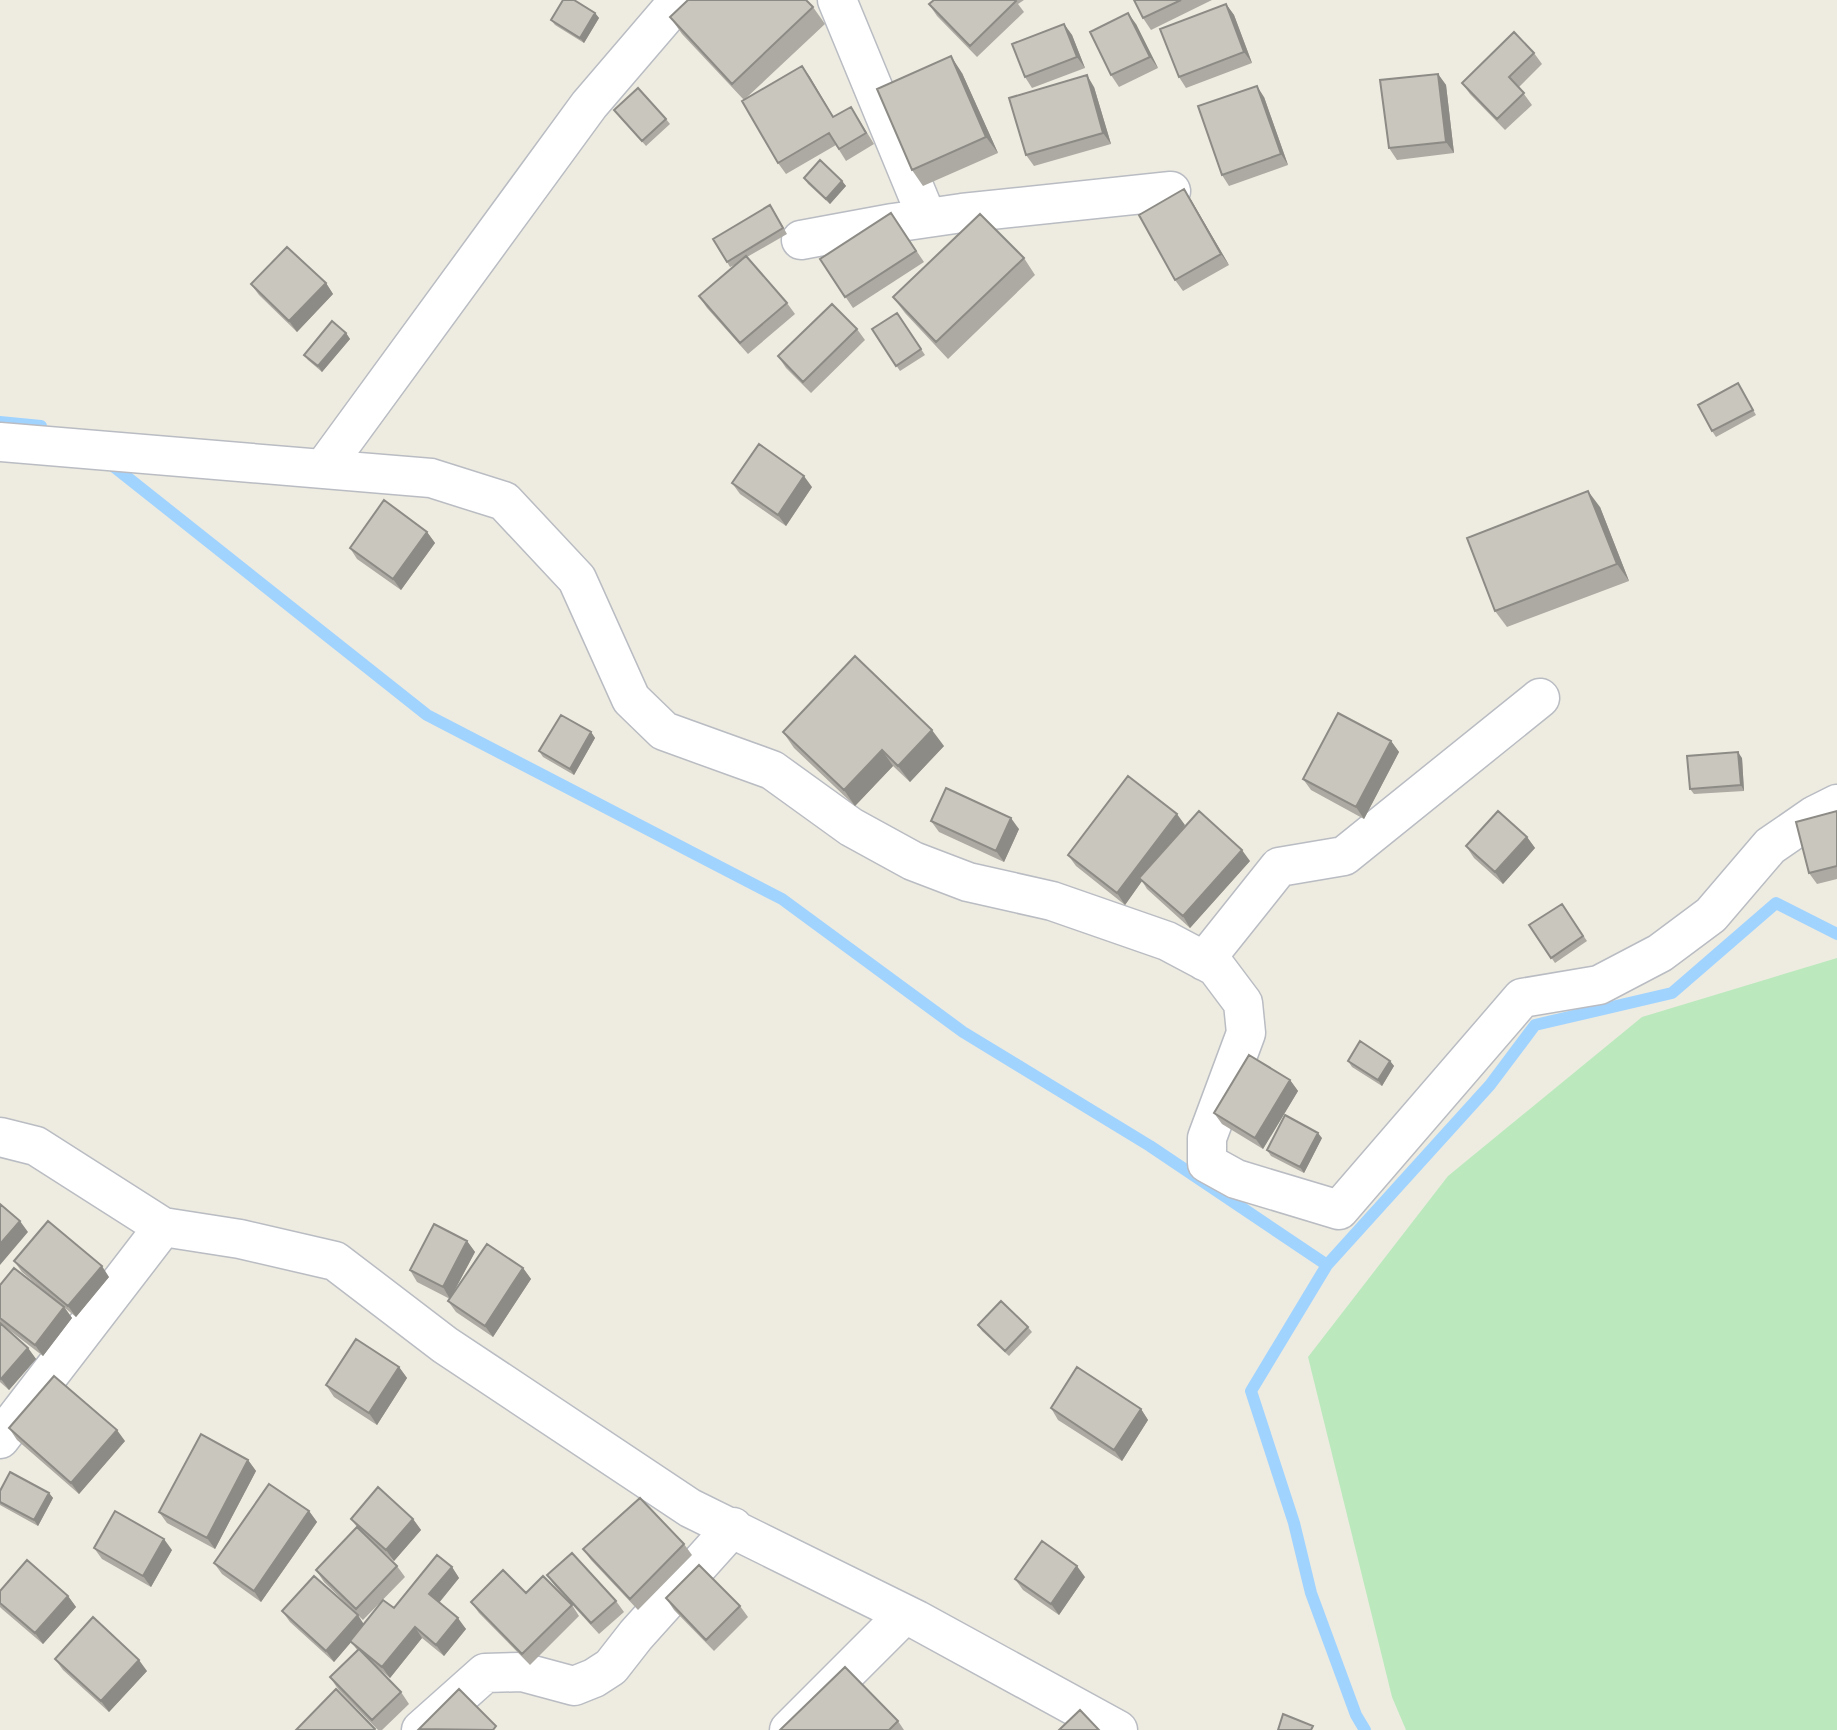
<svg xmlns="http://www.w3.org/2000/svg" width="1837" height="1730" viewBox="0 0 1837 1730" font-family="'Golos Text',sans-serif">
	<rect width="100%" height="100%" fill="#eeece1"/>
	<!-- green -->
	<path fill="#bbe9bd" d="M1837 958V1730H1406L1392 1697 1308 1357 1448 1176 1642 1017Z"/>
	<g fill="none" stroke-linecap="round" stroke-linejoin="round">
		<!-- stream -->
		<path stroke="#a1d3ff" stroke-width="12" d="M0 422 41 426
			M108 462 427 715 782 899 963 1032 1150 1146 1327 1265
			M1365 1730 1356 1715 1311 1593 1294 1523 1251 1391 1327 1265 1490 1085 1535 1025 1672 993 1776 903 1837 934"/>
		<!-- minor casing -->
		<g stroke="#b9bcc2" stroke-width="41">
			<path id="minor" d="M837 0 927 218
				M801 240 893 223 962 213 1171 191
				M0 442 431 478 504 501 577 579 631 699 664 731 772 770 851 827 913 861 968 882 1052 901 1167 941 1216 967 1243 1003 1246 1033 1207 1138V1163L1236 1179 1339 1210 1522 998 1599 985 1660 953 1711 915 1770 846 1815 815 1837 804
				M323 469 589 105 679 0
				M1204 961 1279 867 1344 856 1540 698
				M0 1137 36 1146 163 1227 0 1439
				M163 1227 240 1239 335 1261 445 1345 690 1508 917 1620 1118 1730
				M421 1730 485 1673 522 1672 574 1686 594 1678 611 1667 636 1635 733 1527
				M789 1730 905 1614"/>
		</g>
		<!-- minor -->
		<use href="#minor" stroke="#fff" stroke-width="38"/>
	</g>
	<!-- wall -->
	<path fill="#adaaa3" d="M934 0H1024L1018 4 1024 12 977 57 937 16 929 4Z
		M1134 0H1212L1151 30 1143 18Z
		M1226 4 1234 15 1252 63 1186 88 1179 77Z
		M813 7 825 24 745 99 802 66 833 116 858 118 874 144 846 161 836 145 786 174 778 163 744 100 682 34 670 17Z
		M595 13 599 18 584 43 555 25 551 20Z
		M1064 24 1072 35 1085 68 1032 88 1025 77Z
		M1136 24 1158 68 1119 87 1111 75Z
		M1534 53 1542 64 1519 87 1532 105 1505 130 1470 94 1462 83Z
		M962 73 998 153 923 186 912 170Z
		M1438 74 1446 85 1454 153 1397 160 1389 148Z
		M1094 87 1111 144 1034 166 1026 155Z
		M1264 97 1288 165 1229 186 1222 175Z
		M614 110 666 119 670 124 646 146Z
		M804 178 842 181 846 186 830 204 808 184Z
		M1191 200 1229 265 1183 291 1175 280Z
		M774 211 787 234 747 257 787 303 795 314 748 354 707 308 699 296 737 264 730 267 727 262Z
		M891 213 924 262 853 308 820 259Z
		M1024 258 1035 275 948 359 905 313 893 297Z
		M326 283 333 294 297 332 259 295 251 284Z
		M897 313 925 355 900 371 872 329Z
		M857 329 865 340 811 393 786 368 778 356Z
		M346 333 350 339 322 372 308 360 304 355Z
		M1738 383 1756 415 1716 437 1712 431Z
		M732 483 812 487 786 526 740 494Z
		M1600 507 1629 581 1507 627 1495 611Z
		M427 532 435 543 401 590 357 559 350 548Z
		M591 732 595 738 574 775 543 757 539 751Z
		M783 732 944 746 910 782 893 766 855 806 794 748Z
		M1391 741 1399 752 1364 819 1311 790 1303 779Z
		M1742 758 1744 791 1694 794 1690 789Z
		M1837 811V879L1817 884 1809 873Z
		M931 821 1019 829 1004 862 939 832Z
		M1185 825 1177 836 1250 861 1190 928 1147 889 1142 881 1125 905 1076 866 1068 855Z
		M1527 837 1535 848 1503 884 1474 858 1466 846Z
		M1562 904 1587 941 1555 963 1529 925Z
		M1348 1061H1390L1394 1066 1382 1086 1352 1067Z
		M1290 1080 1298 1091 1263 1149 1222 1124 1214 1113Z
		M1322 1138 1304 1173 1271 1156 1267 1150Z
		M467 1241 475 1252 451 1297 523 1268 531 1279 493 1337 456 1312 448 1301 450 1299 417 1282 410 1270Z
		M14 1261 109 1277 76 1317 65 1308 72 1318 43 1356 0 1323V1285L51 1297 22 1272Z
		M0 1323 28 1348 36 1359 9 1390 0 1382Z
		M978 1325 1028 1327 1032 1332 1009 1356 982 1331Z
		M399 1367 407 1378 377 1425 334 1397 326 1385Z
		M1051 1408 1141 1409 1148 1420 1122 1461 1058 1420Z
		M9 1428 125 1441 79 1494 17 1440Z
		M248 1460 256 1471 215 1549 167 1523 159 1512Z
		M0 1491 49 1493 53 1498 38 1526 0 1505Z
		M309 1511 317 1522 261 1602 222 1574 214 1563Z
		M351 1519H413L421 1530 394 1561 370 1540 397 1566 405 1577 363 1620 324 1582 316 1570 357 1527Z
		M684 1544 692 1555 638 1610 591 1560 583 1549Z
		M94 1548 172 1550 151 1587 102 1559Z
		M452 1567 459 1578 439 1603 466 1629 444 1656 422 1638 390 1678 376 1666 401 1692 409 1704 382 1730H378L338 1689 330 1677 358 1651 351 1642 334 1662 290 1622 282 1611 364 1624 394 1608Z
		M547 1575 616 1601 624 1612 599 1634 555 1586Z
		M1085 1577 1059 1615 1023 1590 1015 1579Z
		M0 1591 68 1596 76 1607 43 1644 2 1609 0 1607Z
		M526 1593 572 1605 579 1616 530 1665 479 1613 471 1602Z
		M666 1598 740 1606 748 1617 714 1651 674 1610Z
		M55 1659 147 1671 109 1712 63 1670Z
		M898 1721 904 1730H780Z"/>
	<!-- shaded-wall -->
	<path fill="#8d8b85" d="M1226 4 1234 15 1252 63 1244 52Z
		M595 13 599 18 584 43 580 38Z
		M1128 13 1136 24 1158 68 1150 57Z
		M1064 24 1072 35 1085 68 1077 57Z
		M951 56 962 73 998 153 986 137Z
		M802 66 810 77 840 128 833 117Z
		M1438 74 1446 85 1454 153 1446 142Z
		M1087 75 1094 87 1111 144 1103 133Z
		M1257 86 1264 97 1288 165 1281 154Z
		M842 181 846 186 830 204 826 199Z
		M1184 189 1191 200 1229 265 1221 254Z
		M326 283 333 294 297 332 289 321Z
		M346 333 350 339 322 372 318 366Z
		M804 476 812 487 786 526 778 515Z
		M1588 491 1600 507 1629 581 1617 564Z
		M427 532 435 543 401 590 393 579Z
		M932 730 944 746 910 782 898 766Z
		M591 732 595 738 574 775 570 769Z
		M1391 741 1399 752 1364 819 1356 807Z
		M882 750 893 766 855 806 844 790Z
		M1738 752 1742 758 1744 791 1741 785Z
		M1177 814 1185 825 1143 881 1139 878 1142 881 1125 905 1117 893Z
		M1011 818 1019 829 1004 862 996 851Z
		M1527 837 1535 848 1503 884 1495 872Z
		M1242 850 1250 861 1190 928 1183 916Z
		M1390 1061 1394 1066 1382 1086 1378 1080Z
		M1290 1080 1298 1091 1263 1149 1255 1138Z
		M1318 1133 1322 1138 1304 1173 1300 1167Z
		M20 1221 28 1232 0 1265V1244Z
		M467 1241 475 1252 450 1299 443 1287Z
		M102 1266 109 1277 76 1317 68 1306Z
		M523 1268 531 1279 493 1337 485 1326Z
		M64 1307 72 1318 43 1356 35 1345Z
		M28 1348 36 1359 9 1390 1 1379Z
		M399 1367 407 1378 377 1425 369 1413Z
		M1141 1409 1148 1420 1122 1461 1114 1450Z
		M117 1430 125 1441 79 1494 71 1483Z
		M248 1460 256 1471 215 1549 207 1538Z
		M49 1493 53 1498 38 1526 34 1520Z
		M309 1511 317 1522 261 1602 254 1591Z
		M413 1519 421 1530 394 1561 386 1550Z
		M164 1539 172 1550 151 1587 143 1576Z
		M1077 1566 1085 1577 1059 1615 1051 1604Z
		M452 1567 459 1578 437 1605 429 1594Z
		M68 1596 76 1607 43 1644 35 1633Z
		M358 1615 365 1626 334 1662 326 1651Z
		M458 1618 466 1629 444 1656 436 1645Z
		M415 1627 422 1638 390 1678 382 1667Z
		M139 1660 147 1671 109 1712 101 1701Z"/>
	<!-- building -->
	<path fill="#c9c6be" stroke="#8d8b85" stroke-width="2" d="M563 0H574L595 13 580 38 551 20Z
		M688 0H806L813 7 732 84 670 17Z
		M934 0H1015L1016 1 970 46 929 4Z
		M1134 0H1181L1143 18Z
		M1226 4 1244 52 1179 77 1160 29Z
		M1128 13 1150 57 1111 75 1090 32Z
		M1064 24 1077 57 1025 77 1012 44Z
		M1514 32 1534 53 1509 77 1524 93 1497 119 1462 83Z
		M951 56 986 137 912 170 877 89Z
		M802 66 833 117 851 107 866 133 839 149 829 133 778 163 742 101Z
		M1438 74 1446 142 1389 148 1380 80Z
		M1087 75 1103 133 1026 155 1009 98Z
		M1257 86 1281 154 1222 175 1198 106Z
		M638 88 666 119 642 141 614 110Z
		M820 160 842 181 826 199 804 178Z
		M1184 189 1221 254 1175 280 1139 215Z
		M770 205 783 228 727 262 713 239Z
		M891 213 916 251 845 297 820 259Z
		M980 214 1024 258 936 342 893 297Z
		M287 247 326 283 289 321 251 284Z
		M746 256 787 303 740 343 699 296Z
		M832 304 857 329 803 382 778 356Z
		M897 313 921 349 896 366 872 329Z
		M332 321 346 333 318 366 304 355Z
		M1738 383 1753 410 1712 431 1698 405Z
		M759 444 804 476 778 515 732 483Z
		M1588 491 1617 564 1495 611 1467 538Z
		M384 500 427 532 393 579 350 548Z
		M855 656 932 730 898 766 882 750 844 790 783 732Z
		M1338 713 1391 741 1356 807 1303 779Z
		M561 715 591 732 570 769 539 751Z
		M1738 752 1741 785 1690 789 1687 756Z
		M1128 776 1177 814 1117 893 1068 855Z
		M946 788 1011 818 996 851 931 821Z
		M1199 811 1242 850 1183 916 1139 878Z
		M1498 811 1527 837 1495 872 1466 846Z
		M1837 811V866L1809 873 1796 822Z
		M1562 904 1583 936 1551 958 1529 925Z
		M1360 1041 1390 1061 1378 1080 1348 1061Z
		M1249 1055 1290 1080 1255 1138 1214 1113Z
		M1285 1115 1318 1133 1300 1167 1267 1150Z
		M0 1204 20 1221 0 1244Z
		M48 1221 102 1266 68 1306 14 1261Z
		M434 1224 467 1241 443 1287 410 1270Z
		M487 1244 523 1268 485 1326 448 1301Z
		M14 1268 64 1307 35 1345 0 1318V1285Z
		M1001 1301 1028 1327 1005 1351 978 1325Z
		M0 1323 28 1348 1 1379 0 1378Z
		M356 1339 399 1367 369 1413 326 1385Z
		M1077 1367 1141 1409 1114 1450 1051 1408Z
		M54 1376 117 1430 71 1483 9 1428Z
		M201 1434 248 1460 207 1538 159 1512Z
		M10 1472 49 1493 34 1520 0 1502V1491Z
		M269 1484 309 1511 254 1591 214 1563Z
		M378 1487 413 1519 386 1550 351 1519Z
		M640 1498 684 1544 630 1599 583 1549Z
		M115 1511 164 1539 143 1576 94 1548Z
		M357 1527 397 1566 356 1609 316 1570Z
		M1042 1541 1077 1566 1051 1604 1015 1579Z
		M572 1553 616 1601 591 1623 547 1575Z
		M437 1555 452 1567 429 1594 458 1618 436 1645 415 1627 382 1667 350 1641 383 1600 394 1608Z
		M27 1560 68 1596 35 1633 0 1603V1591Z
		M699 1565 740 1606 706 1640 666 1598Z
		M503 1570 526 1593 543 1576 572 1605 522 1654 471 1602Z
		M314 1576 358 1615 326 1651 282 1611Z
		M93 1617 139 1660 101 1701 55 1659Z
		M359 1649 401 1692 372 1720 330 1677Z
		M845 1667 898 1721 889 1730H780Z
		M336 1689 375 1729 374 1730H296Z
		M459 1689 496 1726 493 1730 419 1729Z
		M1080 1710 1099 1730H1059Z
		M1283 1714 1313 1726 1311 1730H1278Z"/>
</svg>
